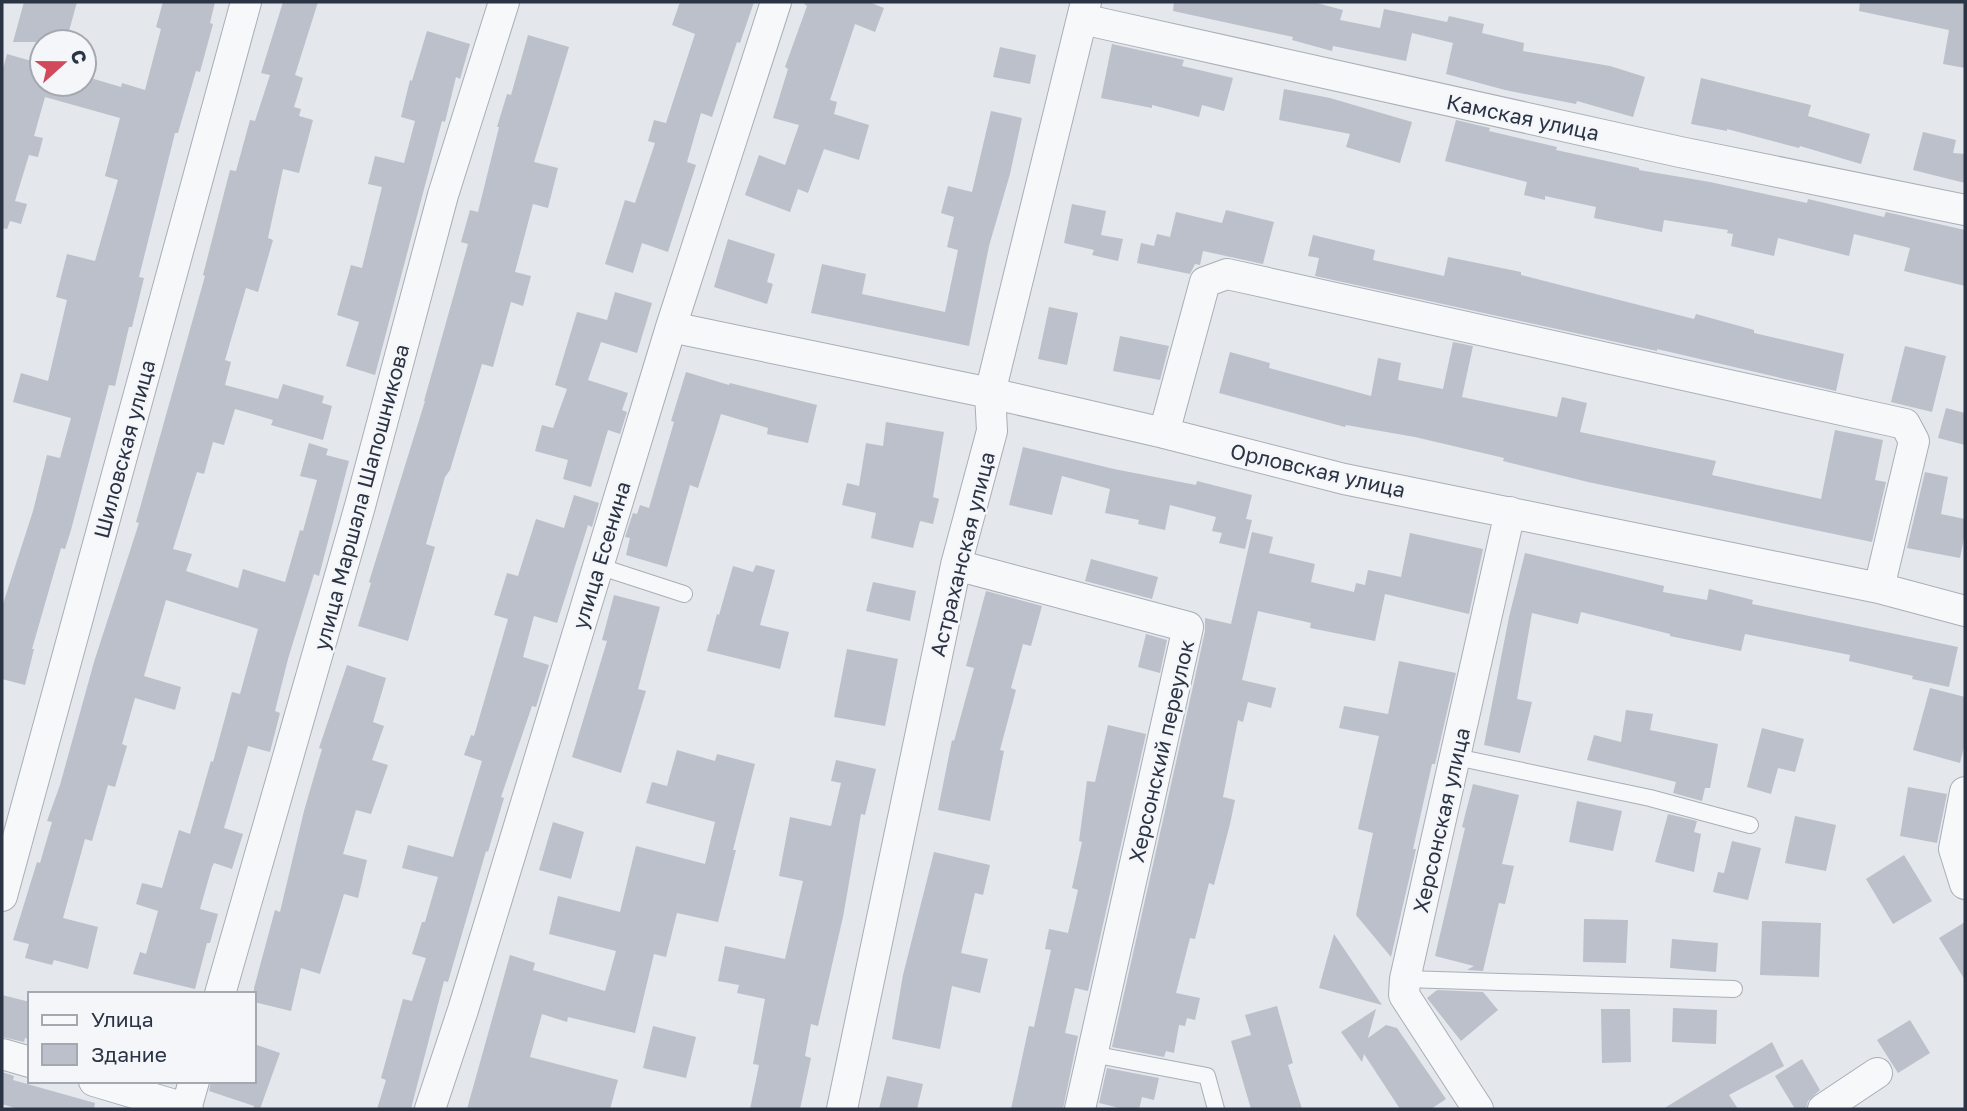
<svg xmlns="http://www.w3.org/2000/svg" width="1967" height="1111" viewBox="0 0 1967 1111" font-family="'Golos Text',sans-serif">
	<rect width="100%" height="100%" fill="#e4e7ec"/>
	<!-- building -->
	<path fill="#bbc0ca" d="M24 2H77L66 42H13Z
		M163 2H215L210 23 213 24 200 72 196 71 178 133H175L139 277 144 278 132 327H129L115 386 109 385 71 530 65 549 61 548 32 649H34L25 685 2 679V607L33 511 47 455 60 458 71 418 13 402 21 373 48 381 67 300 56 297 67 254 95 261 118 180 105 176 120 118 45 97 34 136 43 138 38 157 29 155 15 201 27 204 21 224 10 221 7 229 2 228V72L7 54 42 64V84H84V76L121 87 122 83 145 90 161 29 156 27Z
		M283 2H318L295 75 303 78 294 107 301 109 299 116 313 120 299 173 283 169 268 238 273 240 258 292 246 288 225 360 231 362 225 385 278 399 283 384 324 396 322 403 332 406 323 440 271 425 273 420 235 409 224 445 213 442 204 474 197 472 173 549 192 554 186 571 238 588 243 569 285 582 300 530 303 531 317 480 300 476 309 443 328 449 326 455 349 461 319 576 314 574 288 659 275 711 280 713 270 752 248 746 224 828 243 834 232 869 214 863 212 867 200 909 218 914 210 943H207L195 989 133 974 140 952 146 954 158 911 136 904 142 883 162 888 179 830 190 834 211 761 213 762 232 692 240 694 258 629 166 600 144 676 181 687 175 710 135 698 122 744 127 746 115 787 108 785 92 841 85 839 63 918 98 927 88 969 54 960 52 965 25 958 29 944 13 940 37 862 40 863 52 822 47 821 60 785 94 662 139 523 136 522 205 276 203 275 230 170 236 171 250 120 255 121 270 75 261 73Z
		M680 2H754L740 43 737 42 712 117 701 113 687 162 696 165 668 252 642 243 633 273 605 264 625 200 635 203 655 143 648 141 654 120 666 123 695 34 672 25Z
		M802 2H869L884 8 875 32 855 24 830 100 837 102 834 114 869 125 859 160 824 149 808 193 798 189 790 212 745 195 759 155 785 165 799 125 773 118 788 69 785 67 807 6Z
		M1174 2H1313L1343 10 1340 20 1380 28 1384 9 1447 22 1449 16 1484 24 1482 33 1524 43 1523 51 1610 66 1645 77 1633 117 1577 101 1576 104 1505 90 1446 74 1453 43 1412 33 1406 61 1333 46 1332 51 1292 40 1293 37 1173 11Z
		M1860 2H1965V68L1943 64 1949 30 1859 11Z
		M427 31 470 44 460 79 456 77 445 122 442 121 375 375 346 366 359 322 337 315 351 265 362 268 382 187 368 184 375 156 404 163 415 121 401 117 410 80 412 81Z
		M528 35 569 47 534 162 558 168 548 208 533 204 515 272 531 276 523 306 511 302 493 367 482 364 450 470 445 477 426 544 435 547 408 641 358 626 371 583 369 582 425 401H424L456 287 468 244 461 242 470 210 478 212 499 127H497L507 94 511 95Z
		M1112 44 1184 60 1182 66 1233 78 1224 111 1202 105 1199 117 1152 105V108L1101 98Z
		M1000 47 1036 55 1030 84 993 77Z
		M1701 78 1811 105 1808 116 1870 134 1861 164 1800 146 1799 148 1727 129V131L1691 124Z
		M1284 89 1330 98 1412 122 1400 163 1346 147 1350 134 1279 120Z
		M991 111 1022 118 1010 174 989 246 969 346 811 313 822 264 866 274 862 294 945 312 958 250 947 247 954 217 941 213 948 186 972 192Z
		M1456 120 1490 128 1489 131 1557 147 1556 150 1639 168V170L1710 182 1807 203 1808 199 1884 217 1886 212 1965 230V286L1904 271 1910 248 1854 234 1849 256 1778 238 1774 256 1731 246 1733 234 1727 233 1728 230 1664 220 1662 232 1594 218 1596 207 1545 196V200L1524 195 1527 182 1445 161Z
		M1923 132 1956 140 1953 153 1965 154V183L1913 170Z
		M1072 204 1106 211 1101 235 1123 239 1118 261 1092 255 1094 250 1064 243Z
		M1226 210 1274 222 1263 264 1203 251 1200 265 1195 264 1190 274 1137 263 1141 243 1154 246 1157 234 1170 237 1176 212 1222 223Z
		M1313 235 1375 250 1373 260 1444 276 1448 257 1521 272V275L1694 319 1696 314 1754 330V333L1844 354 1836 391 1657 349V351L1315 276 1319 258 1308 256Z
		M728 239 775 254 767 282 773 284 767 304 714 287Z
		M615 292 652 303 637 353 601 342 588 380 628 393 622 410 627 412 620 434 608 430 591 487 563 479 568 460 535 451 542 425 553 428 567 389 555 385 577 312 607 320Z
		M1049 307 1078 313 1067 365 1038 359Z
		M1120 336 1169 346 1160 380 1113 371Z
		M1453 342 1473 346 1462 397 1557 417 1562 397 1587 403 1580 432 1716 461 1712 475 1821 499 1835 430 1883 440 1875 480 1886 482 1872 542 1588 482 1503 461 1504 458 1415 437 1346 425 1345 427 1219 393 1230 352 1270 363 1269 368 1371 396 1378 358 1401 363 1398 380 1443 389Z
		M1905 346 1946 356 1932 412 1891 402Z
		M686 372 729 385 730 383 817 405 808 443 767 434 768 428 721 414 698 488 690 485 667 567 626 555 630 538 625 537 633 513 637 514 640 505 649 508 674 422 671 421Z
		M1946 408 1965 413V445L1938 438Z
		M886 422 944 432 933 497 939 499 933 524 920 521 913 548 871 538 876 513 842 505 847 483 859 486 866 443 883 446Z
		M1023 447 1114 469 1196 485 1197 481 1252 495 1246 519 1252 520 1245 549 1219 543 1222 533 1212 531 1216 517 1170 505 1165 530 1138 524 1139 520 1105 513 1110 489 1062 476 1052 515 1009 505Z
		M1925 472 1948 477 1941 514 1965 519V533L1960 558 1907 548Z
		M574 495 599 503 592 527 588 525 557 623 534 616 523 657 549 665 536 707 532 706 501 797 504 798 488 852 486 851 448 982 444 981 411 1109H377L386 1080 381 1078 403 999 412 1001 426 958 412 954 422 922H425L438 877 402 868 408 845 453 857 482 761 464 755 471 735 474 736 508 619 494 615 507 573 518 576 536 519 564 528Z
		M1252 532 1273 537 1269 553 1315 564 1311 582 1354 592 1356 583 1365 585 1368 570 1401 577 1410 533 1483 549 1469 614 1385 594 1375 641 1310 628 1311 623 1258 611 1242 680 1276 688 1271 708 1248 702 1243 722 1238 720 1223 797 1235 800 1230 824 1214 885 1209 883 1195 939 1190 938 1176 993 1200 998 1195 1020 1187 1018 1185 1026 1179 1025 1174 1053 1166 1051 1164 1057 1112 1047 1194 682 1205 631V618L1231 624Z
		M1525 553 1664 586 1663 592 1707 600 1709 589 1753 600 1752 604 1958 647 1949 687 1912 679 1913 676 1849 661 1850 655 1745 634 1741 651 1670 636V634L1581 612 1578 624 1532 613 1517 699 1532 702 1520 753 1484 745 1509 617Z
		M1091 559 1158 577 1152 599 1085 581Z
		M756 565 775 570 760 625 789 632 780 669 707 651 717 614 719 615 733 566 753 572Z
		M873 582 916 591 910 621 866 611Z
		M986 591 1042 606 1031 646 1023 644 1011 688 1016 690 1000 750 1004 751 990 821 938 810 952 740 954 741 974 668 966 666Z
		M614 595 660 607 638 689 646 691 621 773 572 757 607 641 602 640Z
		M1146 634 1167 640 1160 673 1138 667Z
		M847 649 898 659 885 726 834 717Z
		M1399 661 1456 673 1435 764H1432L1413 849H1416L1391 957 1356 915 1373 833 1358 829 1379 736 1339 728 1344 706 1388 714Z
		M347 665 386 678 373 722 384 726 372 760 388 765 371 814 356 810 343 854 367 860 358 898 344 894 320 974 301 968 291 1011 254 1002V988L275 910 280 912 304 811 322 749 319 748Z
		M1930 688 1965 697V743L1960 763 1913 750Z
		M1626 710 1653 714 1650 730 1718 744 1710 788H1705L1702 801 1673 793 1676 782 1587 760 1594 735 1621 742Z
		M1108 725 1146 734 1088 991 1075 988 1065 1033 1078 1036 1063 1109H1011L1029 1026 1034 1027 1051 950 1045 949 1049 929 1068 933 1078 890 1072 888 1082 842 1079 841 1087 781 1095 782Z
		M1762 728 1804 739 1795 772 1778 768 1771 794 1747 787Z
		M677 750 715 761 717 754 755 764 733 850H736L718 922 677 913 666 957 654 954 635 1033 568 1017 567 1022 542 1014 530 1057 618 1080 610 1109H467L510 955 535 963 533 970 605 991 616 951 549 934 558 896 620 912 636 846 705 864 715 822 646 803 652 782 667 786Z
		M836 760 876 769 865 815 861 814 843 917 818 1026 811 1024 805 1056 811 1058 800 1109H750L757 1075 759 1065 753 1064 765 999 737 993 739 985 718 981 725 946 785 959 803 881 779 876 790 817 831 826 841 783 831 781Z
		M1473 784 1519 795 1502 864 1514 866 1505 904 1499 903 1483 971 1467 970 1474 966 1435 956 1465 828 1462 827Z
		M1908 787 1947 794 1937 843 1900 836Z
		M1577 801 1622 811 1613 851 1569 842Z
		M1668 814 1697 821 1694 832 1701 834 1694 872 1655 862Z
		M1795 816 1836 825 1826 871 1785 863Z
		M553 822 584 832 571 879 539 870Z
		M1732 841 1761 848 1748 900 1713 892 1718 872 1724 873Z
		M934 852 990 865 983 895 975 893 961 953 988 959 980 993 952 986 940 1049 892 1039 903 975Z
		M1904 855 1932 901 1893 924 1866 879Z
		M1584 919 1628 920 1626 963 1583 962Z
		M1762 921 1821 923 1819 977 1760 975Z
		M1965 922V980L1939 938Z
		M1334 934 1382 1005 1319 988Z
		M1672 939 1718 943 1716 972 1670 968Z
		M1437 990 1483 992 1498 1010 1461 1041 1427 998Z
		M2 995 30 1002V1039L25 1038 24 1042 2 1037Z
		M1277 1006 1293 1063 1288 1065 1302 1109H1251L1231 1041 1251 1035 1245 1015Z
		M1673 1008 1717 1010 1716 1044 1672 1042Z
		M1376 1009 1368 1038 1386 1025 1397 1028 1446 1099 1431 1109H1400L1364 1054 1362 1062 1341 1032Z
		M1601 1009H1630L1631 1062 1602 1063Z
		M1910 1020 1930 1053 1898 1073 1877 1040Z
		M653 1026 696 1037 686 1078 643 1068Z
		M1772 1042 1784 1066 1729 1095 1738 1109H1663Z
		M254 1044 280 1053 260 1109H254V1106L209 1091 211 1081H254Z
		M1802 1059 1820 1090 1808 1101 1806 1108 1795 1109 1775 1076Z
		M1107 1068 1159 1078 1154 1100 1142 1097 1139 1109H1124L1099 1103Z
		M2 1072 14 1076 13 1080 95 1103 94 1109H18L2 1104Z
		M887 1076 923 1084 917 1109H879Z"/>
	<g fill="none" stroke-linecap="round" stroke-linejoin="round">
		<!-- lane casing -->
		<g stroke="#a9aeb7" stroke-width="18">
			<path id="lane" d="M598 566 684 594
				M1456 757 1650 798 1750 825
				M1405 979 1734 989
				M1092 1054 1207 1076 1216 1109"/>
		</g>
		<!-- street casing -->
		<g stroke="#a9aeb7" stroke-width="32">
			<path id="street" d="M1082 19 1680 152 1965 210
				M671 327 990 393 1164 433 1344 479 1879 588 1965 611
				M1164 433 1205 282 1227 274 1905 424 1914 441 1879 588
				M956 565 1188 627 1080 1109
				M1965 792 1954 849 1965 884
				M2 896 246 2
				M220 994 360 506 443 195 504 2
				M2 1054 30 1062
				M94 1081 188 1109
				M186 1109 194 1081
				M430 1109 463 1010 671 327 776 2
				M842 1109 956 565 992 431 990 393 1086 2
				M1478 1109 1404 995 1405 979 1510 512
				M1823 1109 1877 1073"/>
		</g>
		<!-- lane -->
		<use href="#lane" stroke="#f7f8fa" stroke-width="16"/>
		<!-- street -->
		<use href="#street" stroke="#f7f8fa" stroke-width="30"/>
	</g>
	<g text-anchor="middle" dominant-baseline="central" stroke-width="5" stroke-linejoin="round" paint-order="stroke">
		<!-- street labels -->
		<g font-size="21" fill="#2b3445" stroke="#f4f6f9">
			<text transform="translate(1523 117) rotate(12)">Камская улица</text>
			<text transform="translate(124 449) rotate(-75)">Шиловская улица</text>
			<text transform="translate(1318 470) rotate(13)">Орловская улица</text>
			<text transform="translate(361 497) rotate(-75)">улица Маршала Шапошникова</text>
			<text transform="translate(962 554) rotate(-76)">Астраханская улица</text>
			<text transform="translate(601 555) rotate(-73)">улица Есенина</text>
			<text transform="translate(1161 751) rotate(-77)">Херсонский переулок</text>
			<text transform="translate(1441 820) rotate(-77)">Херсонская улица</text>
		</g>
	</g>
	<!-- border -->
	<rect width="1967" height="1111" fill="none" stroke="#2b3445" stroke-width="7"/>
	<!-- legend -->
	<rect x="28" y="992" width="228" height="91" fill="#f4f6f9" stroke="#a4a8b1" stroke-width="2"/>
	<rect x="42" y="1015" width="35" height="10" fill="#f7f8fa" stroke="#a4a8b1" stroke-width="2"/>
	<text x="91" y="1027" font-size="21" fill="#2b3445">Улица</text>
	<rect x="42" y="1044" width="35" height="21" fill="#bbc0ca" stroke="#a4a8b1" stroke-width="2"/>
	<text x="91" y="1062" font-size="21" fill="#2b3445">Здание</text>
	<!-- north arrow -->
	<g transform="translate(63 63) rotate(69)"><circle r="33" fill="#f4f6f9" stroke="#a4a8b1" stroke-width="2"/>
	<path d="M0-5L12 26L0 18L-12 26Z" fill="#d1495b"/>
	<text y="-10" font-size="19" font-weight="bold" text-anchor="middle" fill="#2b3445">С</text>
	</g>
</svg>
